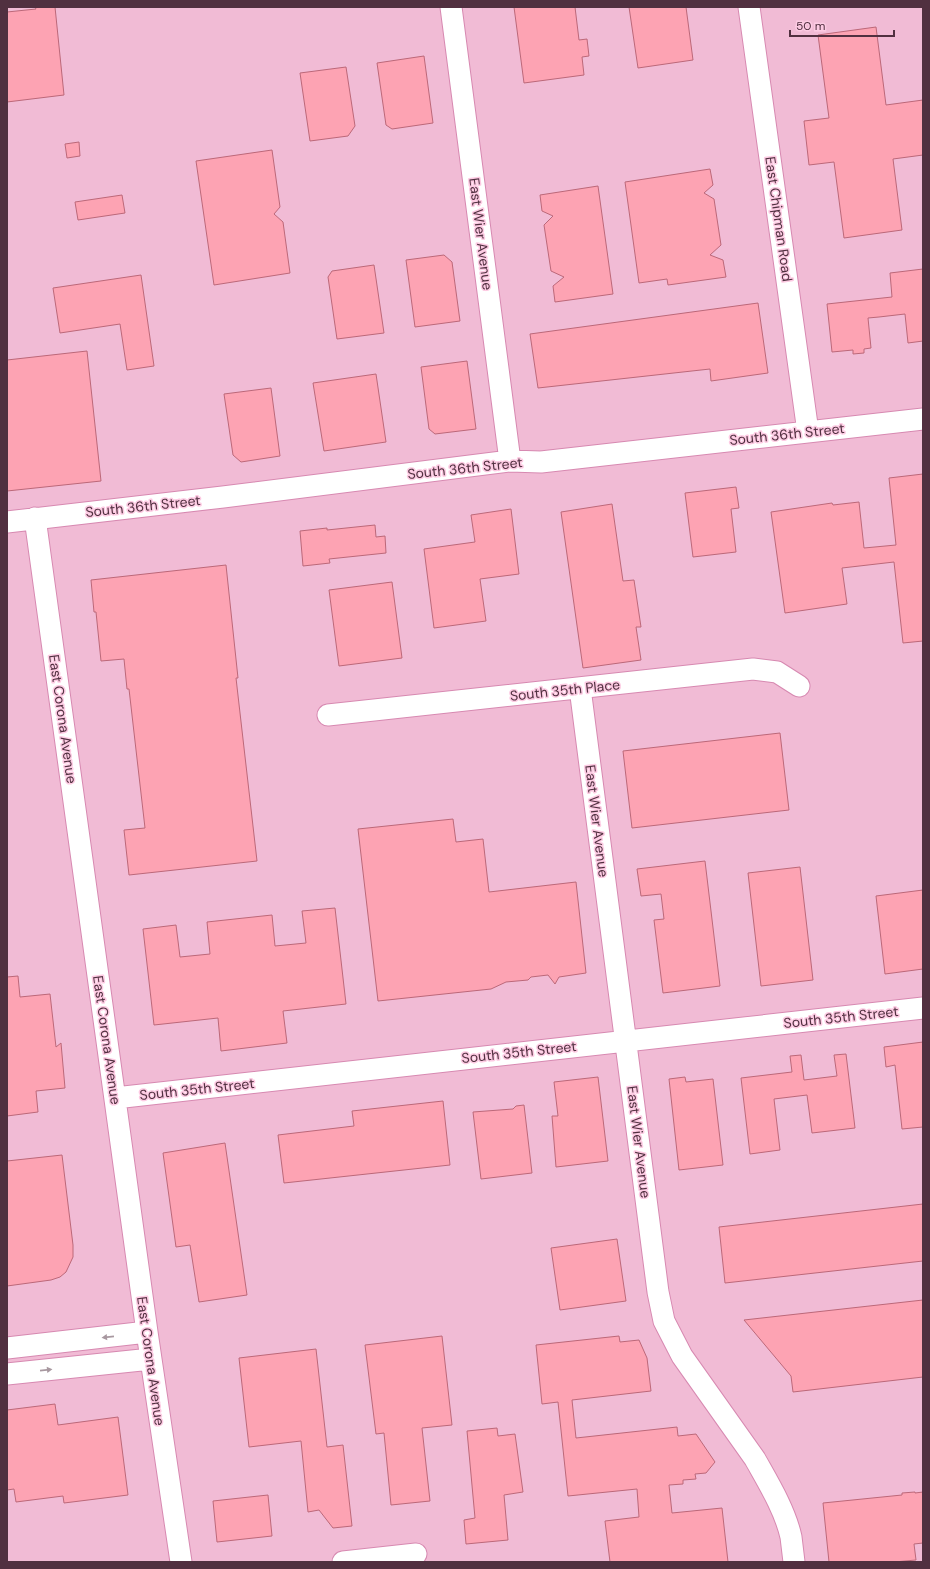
<svg xmlns="http://www.w3.org/2000/svg" width="930" height="1569" viewBox="0 0 930 1569" font-family="'DM Sans',sans-serif">
	<rect width="100%" height="100%" fill="#fdcbe3"/>
	<!-- built -->
	<path fill="#f1bbd5" d="M7 7H923V1562H7Z"/>
	<!-- building -->
	<path fill="#fda3b3" stroke="#bc6879" d="M35 7H55L64 95 7 102V12L36 9Z
		M514 7H575L579 40 587 39 589 56 582 57 584 75 524 83Z
		M629 7H686L693 60 638 68Z
		M876 27 886 105 923 100V155L893 159 902 230 844 238 834 162 809 165 804 121 829 118 818 35Z
		M424 56 433 123 392 129 386 125 377 63Z
		M346 67 355 126 348 136 310 141 300 73Z
		M79 142 80 156 67 158 65 144Z
		M272 150 280 207 274 214 283 222 290 273 214 285 196 161Z
		M710 169 713 185 704 193 714 199 721 245 710 255 723 260 726 277 668 285 667 279 639 283 625 182Z
		M598 186 613 294 555 302 553 286 564 277 551 271 544 225 553 216 542 211 540 195Z
		M122 195 125 213 78 220 75 202Z
		M444 255 452 262 460 321 415 327 406 260Z
		M374 265 384 333 337 339 328 277 332 271Z
		M923 269V341L908 343 905 314 879 317 868 318 871 348 864 349V353L853 354V350L832 352 827 304 892 297 890 273Z
		M141 275 154 366 127 370 120 324 60 333 53 288Z
		M758 303 768 373 711 381 710 369 538 388 530 334Z
		M87 351 101 481 7 491V360Z
		M467 361 476 429 435 434 429 429 421 367Z
		M376 374 386 442 324 451 313 383Z
		M271 388 280 456 241 462 233 455 224 394Z
		M923 474V641L903 643 894 562 842 568 847 604 785 613 771 512 832 503 833 505 859 502 864 548 896 545 889 478Z
		M736 487 739 508 731 509 736 552 693 557 685 493Z
		M612 504 623 581 634 580 641 627H636L641 660 583 668 561 512Z
		M511 509 519 574 480 579 486 621 434 628 424 549 475 542 471 515Z
		M375 525 376 537 385 536 386 553 329 559 330 563 303 566 300 531 327 528V530Z
		M226 565 238 678H236L257 861 129 875 124 830 145 828 129 689H127L124 659 101 661 96 612H94L91 580Z
		M392 582 402 658 339 666 329 590Z
		M780 733 789 810 632 828 623 751Z
		M453 819 456 842 483 839 489 892 576 882 586 973 559 977 555 984 548 975 531 977 528 980 506 982 491 989 378 1001 358 829Z
		M705 861 720 986 663 993 654 920 664 919 661 894 641 896 637 869Z
		M800 867 813 980 761 986 748 873Z
		M923 890V969L885 974 876 896Z
		M335 908 346 1004 283 1011 287 1043 221 1051 218 1018 154 1025 143 929 176 925 180 957 210 954 207 922 272 915 275 946 306 943 302 911Z
		M18 976 20 997 50 994 56 1047 61 1043 65 1088 36 1091 38 1112 7 1116V977Z
		M923 1042V1127L902 1129 895 1065 886 1067 884 1047Z
		M846 1054 855 1128 812 1133 807 1095 774 1099 780 1150 750 1154 741 1078 792 1072 790 1056 801 1055 804 1080 837 1076 834 1055Z
		M598 1077 608 1161 556 1167 552 1116H558L554 1082Z
		M685 1077 686 1082 713 1079 723 1165 679 1170 669 1079Z
		M443 1101 450 1165 284 1183 278 1135 354 1126 352 1111Z
		M524 1105 532 1173 481 1179 473 1112 513 1109 516 1106Z
		M225 1143 247 1295 199 1302 190 1245 176 1247 163 1153Z
		M62 1155 73 1245V1257L66 1272 60 1277 51 1280 7 1286V1161Z
		M923 1204V1261L725 1283 719 1227Z
		M617 1239 626 1301 560 1310 551 1248Z
		M923 1300V1377L793 1392 791 1376 744 1320Z
		M442 1336 452 1425 422 1428 430 1501 391 1505 384 1433 376 1434 365 1345Z
		M619 1336 620 1342 639 1340 647 1358 651 1391 572 1400 576 1438 677 1427 678 1436 696 1434 715 1462 706 1473 695 1474 696 1479 683 1480V1484L669 1485 672 1513 722 1508 728 1562H610L605 1521 639 1517 637 1489 568 1496 558 1402 542 1404 536 1345Z
		M316 1349 327 1447 343 1445 352 1526 333 1528 319 1510 308 1512 301 1441 249 1447 239 1358Z
		M55 1404 58 1425 118 1417 128 1495 64 1503 63 1496 16 1502 14 1489 7 1490V1410Z
		M497 1428 498 1436 515 1434 523 1492 504 1495 508 1540 466 1544 464 1520 475 1518 467 1431Z
		M915 1492V1493L923 1492V1543L914 1544 916 1560 894 1562H829L823 1503 902 1495V1493Z
		M268 1495 272 1536 217 1542 213 1501Z"/>
	<g fill="none" stroke-linecap="round" stroke-linejoin="round">
		<!-- minor casing -->
		<g stroke="#d789b1" stroke-width="23">
			<path id="minor" d="M451 7 510 461
				M749 7 808 432
				M35 518 147 1332 181 1562
				M7 522 223 497 510 461 541 462 923 419
				M580 688 658 1292 664 1321 682 1356 755 1459C769 1484 785 1510 791 1537 792 1545 793 1554 794 1562
				M328 715 753 669 777 672 799 686
				M115 1098 923 1008
				M7 1348 147 1332
				M7 1374 151 1359
				M343 1562 416 1554"/>
		</g>
		<!-- minor -->
		<use href="#minor" stroke="#fff" stroke-width="21"/>
	</g>
	<!-- one-way arrows -->
	<defs><path id="oneway-solid" d="M-6-.8H1V-3.2L6.5 0L1 3.2V.8H-6Z"/></defs>
	<g fill="#a898a0">
		<use href="#oneway-solid" transform="translate(108 1337) rotate(174)"/>
		<use href="#oneway-solid" transform="translate(46 1370) rotate(-6)"/>
	</g>
	<g text-anchor="middle" dominant-baseline="central" stroke-width="3" stroke-linejoin="round" paint-order="stroke">
		<!-- street labels -->
		<g font-size="14" fill="#513040" stroke="#fdcbe3">
			<text transform="translate(779 219) rotate(82)">East Chipman Road</text>
			<text transform="translate(481 234) rotate(83)">East Wier Avenue</text>
			<text transform="translate(787 434) rotate(-6)">South 36th Street</text>
			<text transform="translate(465 468) rotate(-6)">South 36th Street</text>
			<text transform="translate(143 506) rotate(-6)">South 36th Street</text>
			<text transform="translate(565 690) rotate(-6)">South 35th Place</text>
			<text transform="translate(63 719) rotate(82)">East Corona Avenue</text>
			<text transform="translate(597 821) rotate(83)">East Wier Avenue</text>
			<text transform="translate(841 1017) rotate(-6)">South 35th Street</text>
			<text transform="translate(107 1040) rotate(82)">East Corona Avenue</text>
			<text transform="translate(519 1052) rotate(-6)">South 35th Street</text>
			<text transform="translate(197 1089) rotate(-6)">South 35th Street</text>
			<text transform="translate(639 1142) rotate(83)">East Wier Avenue</text>
			<text transform="translate(151 1361) rotate(82)">East Corona Avenue</text>
		</g>
	</g>
	<!-- border -->
	<rect width="930" height="1569" fill="none" stroke="#513040" stroke-width="16"/>
	<!-- scale -->
	<path d="M790 30v6h104v-6" fill="none" stroke="#513040" stroke-width="2"/>
	<text x="796" y="30" font-size="12" fill="#513040" stroke="#fdcbe3" stroke-width="3" paint-order="stroke">50 m</text>
</svg>
